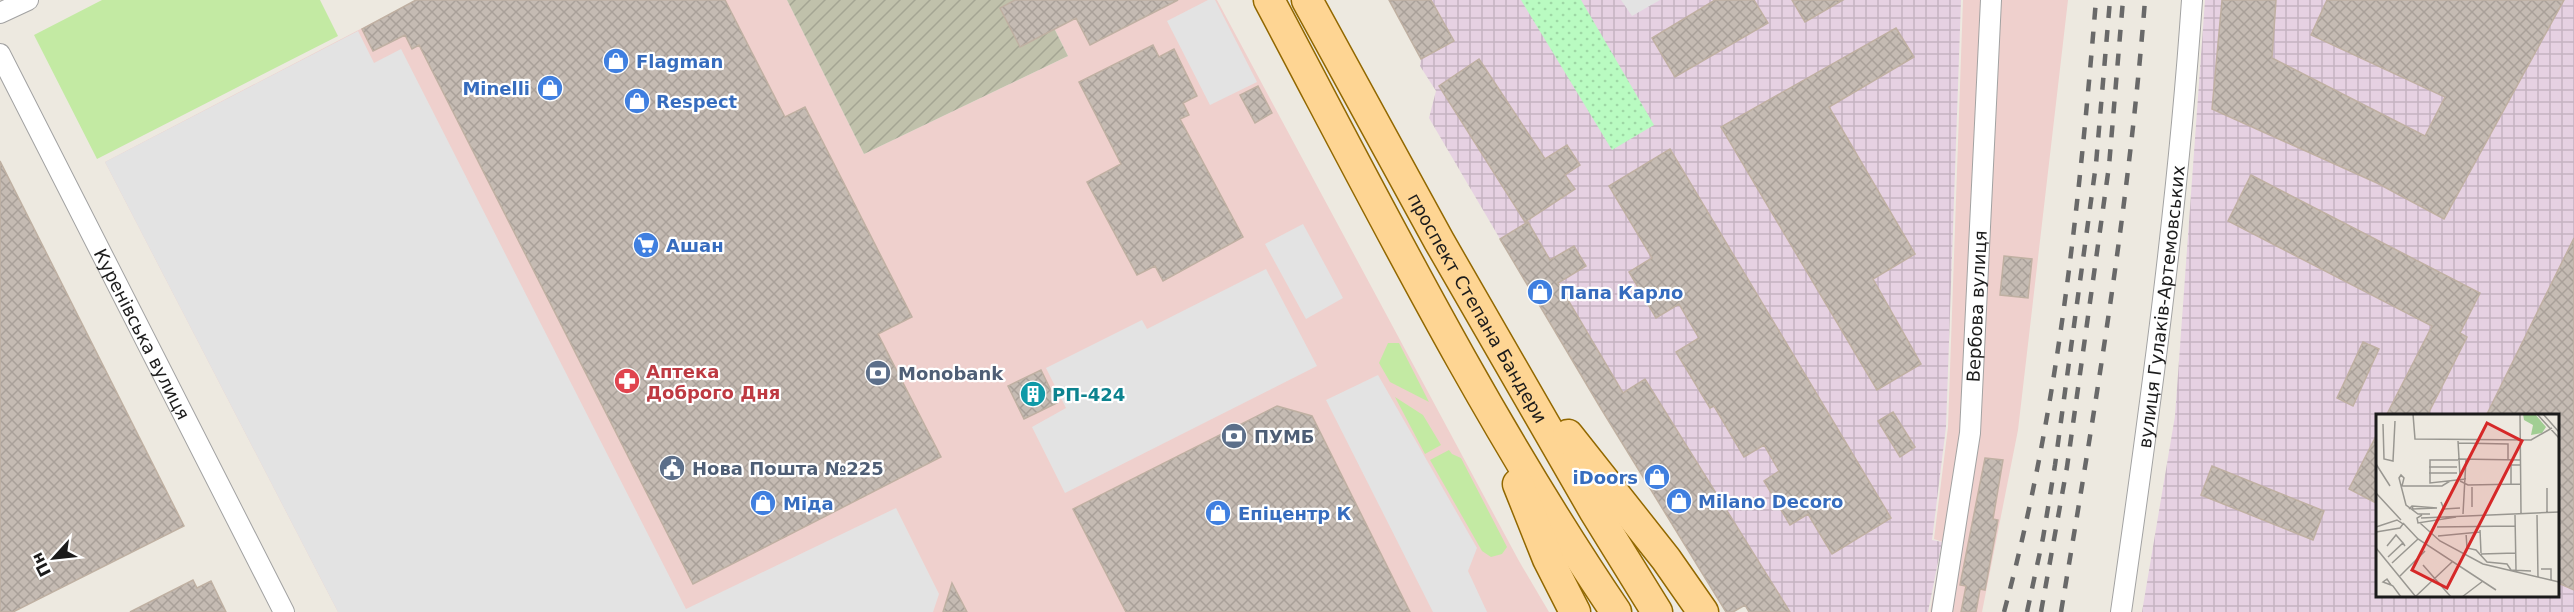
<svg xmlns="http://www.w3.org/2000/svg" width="2574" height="612" viewBox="0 0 2574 612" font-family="'DejaVu Sans',sans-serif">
	<defs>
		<pattern id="industrial-grid" width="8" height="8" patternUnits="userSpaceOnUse" patternTransform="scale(1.5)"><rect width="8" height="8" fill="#e6d1e2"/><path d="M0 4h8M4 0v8" fill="none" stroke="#c5b3c1"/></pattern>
		<pattern id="construction-furrows" width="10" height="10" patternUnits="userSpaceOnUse" patternTransform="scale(1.5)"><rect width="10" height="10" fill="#c0c1ab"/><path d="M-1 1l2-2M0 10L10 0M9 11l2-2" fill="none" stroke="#a4a593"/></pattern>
		<pattern id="park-dots" width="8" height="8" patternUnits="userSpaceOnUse" patternTransform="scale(1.5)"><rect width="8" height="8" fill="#b9fbc1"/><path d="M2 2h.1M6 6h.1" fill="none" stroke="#9ed7a5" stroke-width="1.8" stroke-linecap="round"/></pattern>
		<pattern id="building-cross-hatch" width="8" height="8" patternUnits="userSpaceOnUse" patternTransform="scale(1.5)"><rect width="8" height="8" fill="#c5bbb3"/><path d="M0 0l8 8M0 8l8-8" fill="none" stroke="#a9a099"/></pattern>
	</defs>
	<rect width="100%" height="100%" fill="#ede9e0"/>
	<!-- commercial -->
	<path fill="#efd0cd" d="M416 0H787L864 154 1068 56 1040 0H1217L1519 561 1549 612H338L105 162Z
		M1963 0H2068L2018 430 1982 612H1930L1943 542 1934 539 1948 427Z"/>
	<!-- industrial -->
	<path fill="url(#industrial-grid)" fill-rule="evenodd" d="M1431 0H1961L1946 427 1932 540 1942 542 1928 612H1790L1645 380 1623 393 1558 283 1574 246 1550 260 1528 222 1500 239 1429 118 1436 91 1420 66 1421 59 1454 41Z
		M2205 0H2574V612H2142L2175 416ZM2378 416H2558V596H2378Z"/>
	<!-- construction -->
	<path fill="url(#construction-furrows)" d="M787 0H1040L1068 56 864 154Z"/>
	<!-- grass -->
	<path fill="#c3eaa3" d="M102 0H320L338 36 97 159 34 35Z
		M1388 343H1399L1429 402 1390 382 1379 363Z
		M1395 397 1423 415 1441 445 1425 454Z
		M1449 450 1452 454 1461 458 1507 547 1502 554 1491 557 1482 551 1430 460Z"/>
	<!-- park -->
	<path fill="url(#park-dots)" d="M1521 0H1581L1654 125 1612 150Z"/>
	<!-- parking -->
	<path fill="#e3e3e3" d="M1208 0H1215L1257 82 1210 105 1167 21Z
		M1621 0H1660L1632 16Z
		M358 31 374 63 401 49 686 609 896 508 939 594 933 612H338L105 162Z
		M1303 224 1343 298 1306 319 1265 244Z
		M1266 269 1317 366 1065 493 1032 427 1066 408 1046 368 1142 320 1147 329Z
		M1378 375 1477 548 1468 571 1487 612H1433L1326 400Z"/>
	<!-- building -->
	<path fill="url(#building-cross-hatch)" stroke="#bfb0a2" stroke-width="1.5" d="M416 0H725L785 117 805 107 912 317 878 334 941 457 693 584 419 45 412 49 405 35 373 51 362 29Z
		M1015 0H1178L1090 45 1076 18 1020 47 1000 8Z
		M1389 0H1431L1454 41 1421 59Z
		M1715 0H1754L1768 23 1675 77 1652 38Z
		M1792 0H1843L1805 22Z
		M2222 0H2276L2272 58 2425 136 2445 97 2311 35 2327 0H2564L2444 219 2377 183 2212 109Z
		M1896 28 1914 57 1829 107 1915 254 1873 279 1921 364 1877 390 1721 127Z
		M1153 45 1159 57 1174 49 1197 96 1183 103 1189 115 1180 119 1243 237 1163 281 1155 266 1137 275 1087 182 1121 164 1079 82Z
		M1479 59 1545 159 1567 145 1580 165 1565 175 1575 189 1525 222 1439 86Z
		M1258 86 1272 113 1255 123 1240 95Z
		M1670 149 1891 518 1832 554 1808 514 1790 525 1764 481 1779 471 1764 445 1744 457 1714 406 1710 408 1676 352 1699 338 1679 304 1656 318 1629 272 1652 258 1609 186Z
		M0 161 184 526 13 612H0Z
		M2251 175 2480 293 2460 333 2467 337 2427 416H2386L2432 326 2228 221Z
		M1528 222 1550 260 1574 246 1586 266 1558 283 1623 393 1645 379 1790 612H1749L1745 605 1733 612H1726L1600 407 1500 239Z
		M2574 238V590L2558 583V416H2486Z
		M2004 256 2032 259 2028 298 2000 295Z
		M2363 342 2379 349 2353 406 2337 398Z
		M1041 370 1057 403 1024 419 1008 386Z
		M1277 406 1312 416 1410 612H1126L1073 509Z
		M1893 412 1915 447 1900 457 1878 421Z
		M2378 432V504L2349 489Z
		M1985 458 2003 460 1993 519 1998 520 1985 590 1980 589 1976 612H1961L1966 586 1960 585Z
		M2212 466 2324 511 2313 540 2201 495Z
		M193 580 197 588 211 581 226 612H130Z
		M952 583 967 612H943Z"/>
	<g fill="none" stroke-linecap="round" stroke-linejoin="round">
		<!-- minor casing -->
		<g stroke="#a2a2a2" stroke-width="22">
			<g id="minor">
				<path d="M0 13 28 0"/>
				<path id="s1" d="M0 54 284 612"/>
				<path id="s2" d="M1942 612 1970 433 1991 0"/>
				<path id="s3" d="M2121 612C2150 409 2178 205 2192 0"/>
			</g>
		</g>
		<!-- primary casing -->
		<g stroke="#926800" stroke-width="33">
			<g id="primary">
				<path d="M1269 0C1379 207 1484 417 1616 612"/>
				<path id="s4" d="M1307 0 1439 241 1594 510 1657 612"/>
				<path d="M1568 435 1666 559 1703 612"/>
				<path d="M1518 484 1548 559 1575 612"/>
			</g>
		</g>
		<!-- minor -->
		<use href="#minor" stroke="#fff" stroke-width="20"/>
		<!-- primary -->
		<use href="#primary" stroke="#fed593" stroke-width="30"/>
		<!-- rail -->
		<path stroke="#696969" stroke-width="4.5" stroke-dasharray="12 12" stroke-linecap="butt" d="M2004 612C2058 412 2079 206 2096 0
			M2027 612 2043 538 2055 465 2096 164 2110 0
			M2041 612 2067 467 2109 166 2123 0
			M2061 612C2095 409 2129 206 2145 0"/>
	</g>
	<!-- icons -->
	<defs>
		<g id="shop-disc" transform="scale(1.35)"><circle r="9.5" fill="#3f7fe0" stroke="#fff"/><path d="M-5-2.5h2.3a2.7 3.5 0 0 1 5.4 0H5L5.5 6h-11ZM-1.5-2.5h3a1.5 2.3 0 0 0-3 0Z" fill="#fff"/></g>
		<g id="supermarket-disc" transform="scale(1.35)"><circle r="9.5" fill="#3f7fe0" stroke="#fff"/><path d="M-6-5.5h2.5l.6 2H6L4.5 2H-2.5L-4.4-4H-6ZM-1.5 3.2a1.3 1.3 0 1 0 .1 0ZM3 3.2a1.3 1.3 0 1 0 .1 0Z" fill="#fff"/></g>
		<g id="bank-disc" transform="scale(1.35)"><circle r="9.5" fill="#5c6f8a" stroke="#fff"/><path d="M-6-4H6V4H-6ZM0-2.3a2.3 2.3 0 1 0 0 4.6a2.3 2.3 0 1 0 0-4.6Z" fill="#fff"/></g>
		<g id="pharmacy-disc" transform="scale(1.35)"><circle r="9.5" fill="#e0444e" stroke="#fff"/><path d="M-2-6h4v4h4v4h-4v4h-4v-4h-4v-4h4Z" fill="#fff"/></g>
		<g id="building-disc" transform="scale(1.35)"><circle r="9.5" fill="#0f9aa8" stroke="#fff"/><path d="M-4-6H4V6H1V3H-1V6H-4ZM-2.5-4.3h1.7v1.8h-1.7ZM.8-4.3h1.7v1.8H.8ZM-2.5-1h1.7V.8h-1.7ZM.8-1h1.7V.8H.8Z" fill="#fff"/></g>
		<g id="civic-disc" transform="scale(1.35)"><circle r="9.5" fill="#5c6f8a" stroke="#fff"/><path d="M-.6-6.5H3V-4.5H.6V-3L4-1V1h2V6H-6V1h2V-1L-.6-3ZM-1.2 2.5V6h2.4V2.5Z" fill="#fff"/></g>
	</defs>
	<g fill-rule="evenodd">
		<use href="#shop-disc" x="616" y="61"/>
		<use href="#shop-disc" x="550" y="88"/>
		<use href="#shop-disc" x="637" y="101"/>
		<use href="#supermarket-disc" x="646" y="245"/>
		<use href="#shop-disc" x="1540" y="292"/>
		<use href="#bank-disc" x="878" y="373"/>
		<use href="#pharmacy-disc" x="627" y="381"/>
		<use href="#building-disc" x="1033" y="394"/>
		<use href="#bank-disc" x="1234" y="436"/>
		<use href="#civic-disc" x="672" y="468"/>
		<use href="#shop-disc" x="1657" y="477"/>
		<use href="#shop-disc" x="1679" y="501"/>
		<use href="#shop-disc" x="763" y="503"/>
		<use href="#shop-disc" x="1218" y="513"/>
	</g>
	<g text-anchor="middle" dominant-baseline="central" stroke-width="4.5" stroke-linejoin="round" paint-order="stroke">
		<!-- shop labels -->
		<g font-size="18" font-weight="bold" fill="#366cbe" stroke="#fff" text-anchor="start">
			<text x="636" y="61">Flagman</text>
			<text x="530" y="88" text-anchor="end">Minelli</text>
			<text x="656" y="101">Respect</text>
			<text x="666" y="245">Ашан</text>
			<text x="1560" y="292">Папа Карло</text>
			<text x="1638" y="477" text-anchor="end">iDoors</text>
			<text x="1698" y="501">Milano Decoro</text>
			<text x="783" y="503">Міда</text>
			<text x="1238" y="513">Епіцентр К</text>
		</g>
		<!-- street labels -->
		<g font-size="18" fill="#1b1b1b" stroke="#fff">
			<text stroke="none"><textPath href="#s3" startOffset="308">вулиця Гулаків-Артемовських</textPath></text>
			<text stroke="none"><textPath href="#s2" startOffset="308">Вербова вулиця</textPath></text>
			<text stroke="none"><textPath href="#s4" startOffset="352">проспект Степана Бандери</textPath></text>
			<text stroke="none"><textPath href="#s1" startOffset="314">Куренівська вулиця</textPath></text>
		</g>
		<!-- health labels -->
		<g font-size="18" font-weight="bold" fill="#be3a42" stroke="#fff" text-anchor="start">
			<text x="646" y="371">Аптека<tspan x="646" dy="21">Доброго Дня</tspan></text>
		</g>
		<!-- service labels -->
		<g font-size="18" font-weight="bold" fill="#4e5e75" stroke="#fff" text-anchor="start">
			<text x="898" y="373">Monobank</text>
			<text x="1254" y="436">ПУМБ</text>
			<text x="692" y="468">Нова Пошта №225</text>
		</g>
		<!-- culture labels -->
		<g font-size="18" font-weight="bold" fill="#0d838f" stroke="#fff" text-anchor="start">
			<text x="1052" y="394">РП-424</text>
		</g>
	</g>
	<!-- overview -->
	<g transform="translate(2376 414)">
		<rect width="183" height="183" fill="#ede9e0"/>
		<path d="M147 0H159L170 13 166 19 155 21 157 11 148 6Z" fill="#a1ce93"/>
		<path fill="none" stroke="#999791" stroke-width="1.5" d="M37 0 39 25 155 26 176 14M144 0 145 99M161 0 183 24M167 0 183 18M7 10 8 45 17 47 19 7M82 27 84 62M82 29 132 30V46M82 45 145 46M82 46H54V69L90 65M0 50 14 72M53 53H81M53 59H81M84 67 92 71 145 70M135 70V51H145M26 72 28 64 25 61 23 64 30 91 42 100H54M26 72H66L74 67M171 74V98M0 79 25 106M65 88 68 95 84 94M96 93V73M33 95 36 92 61 94 37 95 36 92M87 100 90 45M46 101 41 104 42 109 80 103M139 101 140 156M161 101 162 164M45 104 183 98M27 109 42 125 120 176M44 109 64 127 107 150 183 168M0 113 21 106 27 110 24 114 0 118M61 113 139 112M104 116 105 139M90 119 91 134 100 136 111 148 131 150 135 156 155 157M62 122 104 118M11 132 20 121 27 129M0 134 40 183M105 140 140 139M12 143 27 129 29 132M16 149 42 125M47 151 75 183M165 155H175V166M24 162 49 137M15 171 7 168 11 165 15 171 17 172 25 183M39 183 76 148M86 183 107 167"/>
		<path fill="#d62828" fill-opacity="0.15" stroke="#d62828" stroke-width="3" d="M111 9 146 27 71 174 36 156Z"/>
		<rect width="183" height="183" fill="none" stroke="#1b1b1b" stroke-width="3"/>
	</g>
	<!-- north arrow -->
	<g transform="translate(54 558) rotate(243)" stroke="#ffffff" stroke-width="4.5" paint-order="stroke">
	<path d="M0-4.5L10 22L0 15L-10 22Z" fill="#1b1b1b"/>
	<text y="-9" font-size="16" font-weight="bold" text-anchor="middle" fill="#1b1b1b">Пн</text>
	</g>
</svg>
